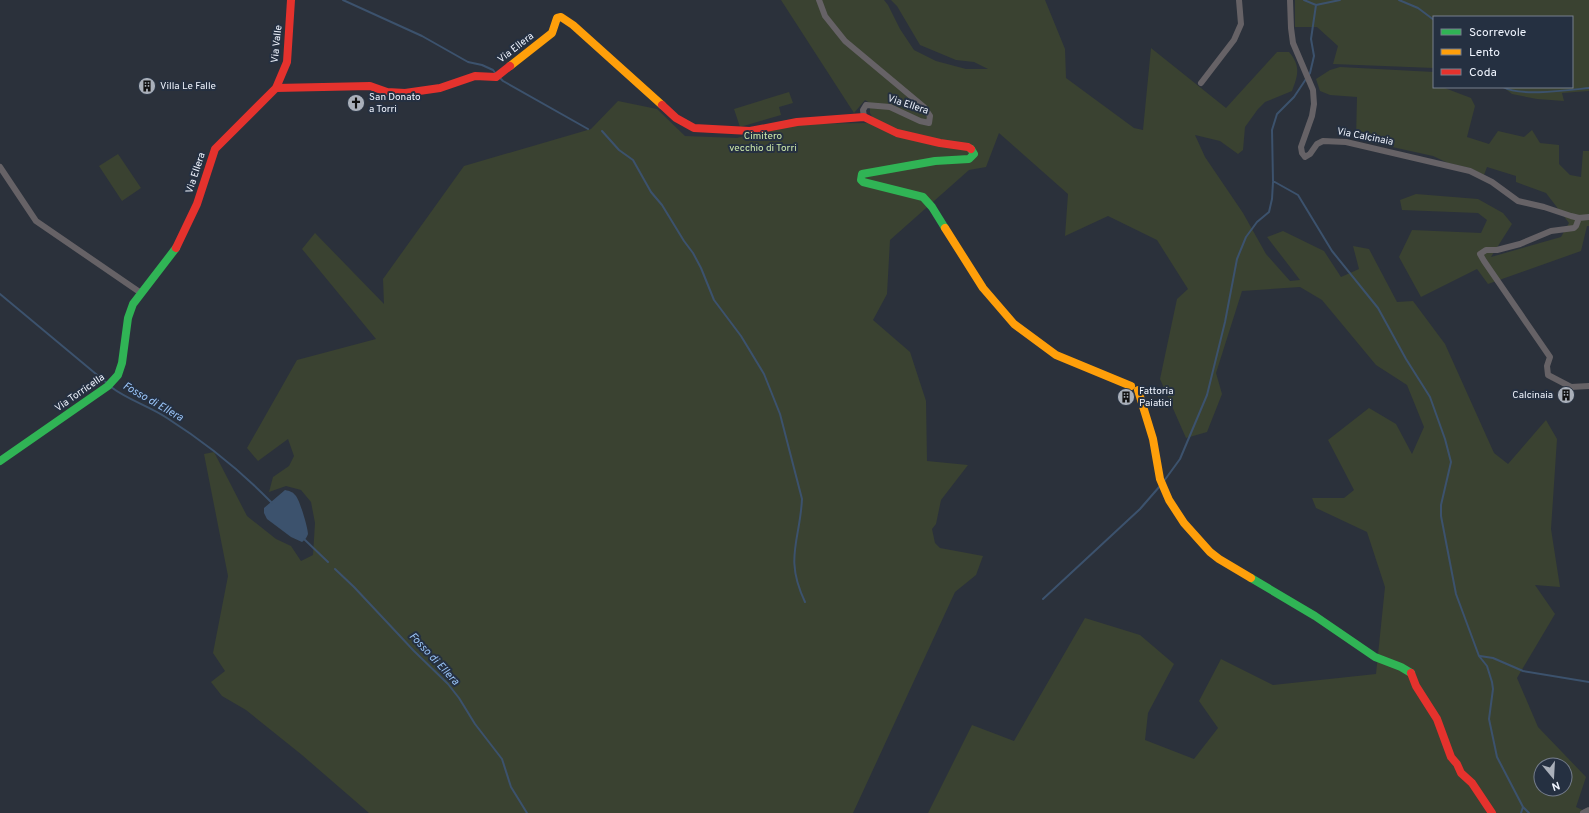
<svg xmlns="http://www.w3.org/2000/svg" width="1589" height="813" viewBox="0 0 1589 813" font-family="Overpass,sans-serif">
	<rect width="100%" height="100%" fill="#2b313b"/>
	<!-- green -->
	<path fill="#3a4231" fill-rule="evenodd" d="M781 0H884L888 5 900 29 914 50 936 61 966 69H988L974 62 956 60 920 45 897 6 891 0H1045L1065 49 1066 78 1134 128 1143 130 1151 48 1226 108 1277 52H1289C1301 66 1298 75 1292 91L1265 102 1258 109 1245 127 1243 150 1238 154 1220 141 1195 135 1205 157 1243 213 1266 254 1290 281 1300 280 1267 237 1283 231 1324 251 1341 277 1359 269 1353 246 1369 249 1397 302 1413 301 1445 344 1494 453 1508 464 1546 420 1557 439 1551 529 1560 587 1535 585 1555 614 1517 678 1538 727 1586 777 1576 807 1589 813H928L972 725 1014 741 1085 618 1140 635 1174 664 1148 713 1145 740 1194 759 1218 728 1199 701 1221 659 1273 685 1376 674 1385 587 1367 532 1316 508 1312 498H1344L1354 490 1328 440 1369 408 1396 424 1412 454 1424 427 1407 385 1376 365 1322 300 1300 287 1242 291 1216 373 1222 394 1207 432 1186 438 1160 379 1177 299 1188 289 1157 240 1108 216 1065 236 1068 194 999 133 986 167 969 170 890 240 887 294 873 320 910 352 926 401 927 461 968 465 941 500 936 524 932 529 935 543 940 548 983 556 976 575 955 592 853 813H369L302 755 246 710 222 696 211 682 225 671 213 653 228 576 204 454 214 452 247 516 276 539 291 546 301 561 313 555 315 523 311 502 301 490 286 486 269 492 273 477 289 466 294 456 288 439 258 461 247 448 297 360 376 339 302 249 315 233 384 304 383 279 464 166 591 129 618 101 657 109 685 136 737 138 788 124 871 123 874 120 870 113V103L865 100 854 113ZM1541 765H1565V789H1541Z
		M1295 0H1589V91L1562 93 1564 101 1537 99 1512 94 1503 87H1572V17H1434V68L1333 64 1338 46 1317 27H1295Z
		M1340 67 1434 72V87H1442L1471 98 1475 106 1467 137 1489 144 1498 131 1524 137 1532 130 1540 143 1559 145V164L1570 175 1581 177 1583 151H1589V226H1587L1581 251 1488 284 1477 269 1421 297 1399 257 1412 230 1481 233 1487 220 1478 213 1402 210 1400 200 1416 194 1478 199 1503 213 1512 224 1491 257 1561 237 1569 223 1546 193 1516 182V176L1487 167 1484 175 1470 168 1448 163 1433 156 1356 139 1357 97 1330 95 1320 91 1316 79 1330 70Z
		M789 92 793 103 779 107 781 115 740 127 734 109Z
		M118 154 141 188 122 201 99 166Z"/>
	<!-- water -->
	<path fill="#3c526d" d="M285 490C290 491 293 492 296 496 300 501 308 528 308 534 307 537 305 540 302 542L291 537 267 519 264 513V508Z"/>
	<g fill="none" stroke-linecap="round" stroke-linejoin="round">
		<!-- stream -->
		<path stroke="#3c526d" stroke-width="2" d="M343 0 422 36 468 62 482 65 493 70 496 74
			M1304 0 1316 5 1340 0
			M1399 0 1418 8 1434 20
			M1316 5 1311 39 1314 56 1310 73 1294 97 1277 114 1272 130 1273 181 1298 195 1332 251 1378 308 1406 359 1430 397 1445 439 1451 462 1441 505V516L1456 594 1479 656 1487 666 1492 682 1493 689 1489 719 1497 757 1523 807 1529 813
			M499 77 503 81 588 129
			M1503 87C1520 97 1569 90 1589 88
			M602 131 619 150 633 160 651 192 662 205 684 241 693 253 701 268 714 300 741 336 764 374 780 414 802 499C800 541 784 558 805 602
			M0 294 108 384
			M111 387C128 400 149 406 167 418 203 441 242 472 272 503
			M1164 481 1180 459 1207 395 1225 322 1237 259 1246 237 1257 222 1269 212 1272 199 1273 182
			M304 539 328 562
			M335 569 354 587 414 651 448 684 459 698 475 724 502 759 511 787 527 813
			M1043 599 1140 509 1160 486
			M1480 656 1493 658 1523 671 1589 682
			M1521 813 1523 807"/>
		<!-- street -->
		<path stroke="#666266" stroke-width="6" d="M819 0 825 16 845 41 924 107 930 116 929 123 920 121 890 107 866 105 863 110 864 117
			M1290 0 1291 28 1293 43 1313 90 1314 104 1312 116 1301 147 1302 153 1305 157 1310 154 1317 144 1323 141 1346 142 1470 171 1492 182 1518 201 1544 207 1571 216 1579 218 1589 217
			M1201 83 1234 40 1241 24 1239 0
			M0 167 36 221 141 293
			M1579 218 1576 226 1574 228 1551 231 1520 244 1497 250H1486L1480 254 1484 261 1550 357 1547 366 1548 375 1571 387 1589 386
			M1583 813 1589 810"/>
		<!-- fast -->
		<path stroke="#30b455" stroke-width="8" d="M945 228 932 207 923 197 863 182 861 180 862 174 935 161 969 159 974 154 971 149
			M0 461 108 386 118 375 122 363 128 318 133 304 176 248
			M1251 578 1315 616 1375 657 1401 667 1411 673"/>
		<!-- slow -->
		<path stroke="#ff9f0a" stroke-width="8" d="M510 66 552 33 557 18 561 17 573 25 662 105
			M945 228 983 288 1014 324 1056 355 1131 386
			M1138 390 1153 439 1160 479 1169 500 1184 523 1210 552 1219 559 1251 578"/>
		<!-- jam -->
		<path stroke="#e5322d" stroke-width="8" d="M276 88 370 86 387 92 405 93 440 88 475 76 496 77 510 66
			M662 105 676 118 694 128 750 131 797 122 864 117 897 133 940 143 968 147 971 149
			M176 248 197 204 215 149 276 88 287 62 291 0
			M1411 673 1416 686 1437 719 1451 757 1457 764 1461 773 1472 783 1492 813"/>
	</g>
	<!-- icons -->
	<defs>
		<g id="building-disc" transform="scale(0.9)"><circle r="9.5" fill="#aab0ba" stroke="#253041"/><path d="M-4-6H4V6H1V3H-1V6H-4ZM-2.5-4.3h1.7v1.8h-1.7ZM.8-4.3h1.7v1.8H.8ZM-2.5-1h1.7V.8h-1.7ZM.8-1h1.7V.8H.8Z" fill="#111"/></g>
		<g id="church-disc" transform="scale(0.9)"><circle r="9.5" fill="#aab0ba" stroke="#253041"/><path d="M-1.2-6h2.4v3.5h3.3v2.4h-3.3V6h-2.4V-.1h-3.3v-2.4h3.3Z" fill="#111"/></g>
	</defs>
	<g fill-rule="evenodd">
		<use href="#building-disc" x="147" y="86"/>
		<use href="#church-disc" x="356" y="103"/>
		<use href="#building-disc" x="1566" y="395"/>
		<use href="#building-disc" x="1126" y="397"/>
	</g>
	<g text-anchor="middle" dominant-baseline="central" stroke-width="4" stroke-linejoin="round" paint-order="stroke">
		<!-- street labels -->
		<g font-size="10" fill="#eff4fe" stroke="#253041">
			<text transform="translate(277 44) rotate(-84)">Via Valle</text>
			<text transform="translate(516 48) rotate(-38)">Via Ellera</text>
			<text transform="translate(908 105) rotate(18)">Via Ellera</text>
			<text transform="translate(1365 137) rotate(11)">Via Calcinaia</text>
			<text transform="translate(196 173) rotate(-72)">Via Ellera</text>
			<text transform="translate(80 393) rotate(-35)">Via Torricella</text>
		</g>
		<!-- poi labels -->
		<g font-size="10" fill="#eff4fe" stroke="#253041" text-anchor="start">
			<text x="160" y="86">Villa Le Falle</text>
			<text x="369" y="97">San Donato<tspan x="369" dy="12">a Torri</tspan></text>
			<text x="1139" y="391">Fattoria<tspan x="1139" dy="12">Paiatici</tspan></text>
			<text x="1553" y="395" text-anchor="end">Calcinaia</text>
		</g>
		<!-- park labels -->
		<g font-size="10" fill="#cce7aa" stroke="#253041">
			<text x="763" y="136">Cimitero<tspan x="763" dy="12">vecchio di Torri</tspan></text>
		</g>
		<!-- water labels -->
		<g font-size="11" font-style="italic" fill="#99c3f6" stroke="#253041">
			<text transform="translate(153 402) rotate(30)">Fosso di Ellera</text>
			<text transform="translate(434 659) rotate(47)">Fosso di Ellera</text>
		</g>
	</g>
	<!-- legend -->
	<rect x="1433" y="16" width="140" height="72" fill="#253041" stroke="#767e8d"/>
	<rect x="1441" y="29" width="20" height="6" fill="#30b455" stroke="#767e8d"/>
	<text x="1469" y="36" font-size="12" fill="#eff4fe">Scorrevole</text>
	<rect x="1441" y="49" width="20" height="6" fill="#ff9f0a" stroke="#767e8d"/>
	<text x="1469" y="56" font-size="12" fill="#eff4fe">Lento</text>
	<rect x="1441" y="69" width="20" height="6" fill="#e5322d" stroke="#767e8d"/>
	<text x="1469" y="76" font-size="12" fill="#eff4fe">Coda</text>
	<!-- north arrow -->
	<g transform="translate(1553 777) rotate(162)"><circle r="19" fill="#253041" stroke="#767e8d"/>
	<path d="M0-3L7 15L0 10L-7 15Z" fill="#aab0ba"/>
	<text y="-6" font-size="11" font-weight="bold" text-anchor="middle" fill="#eff4fe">N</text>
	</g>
</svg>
